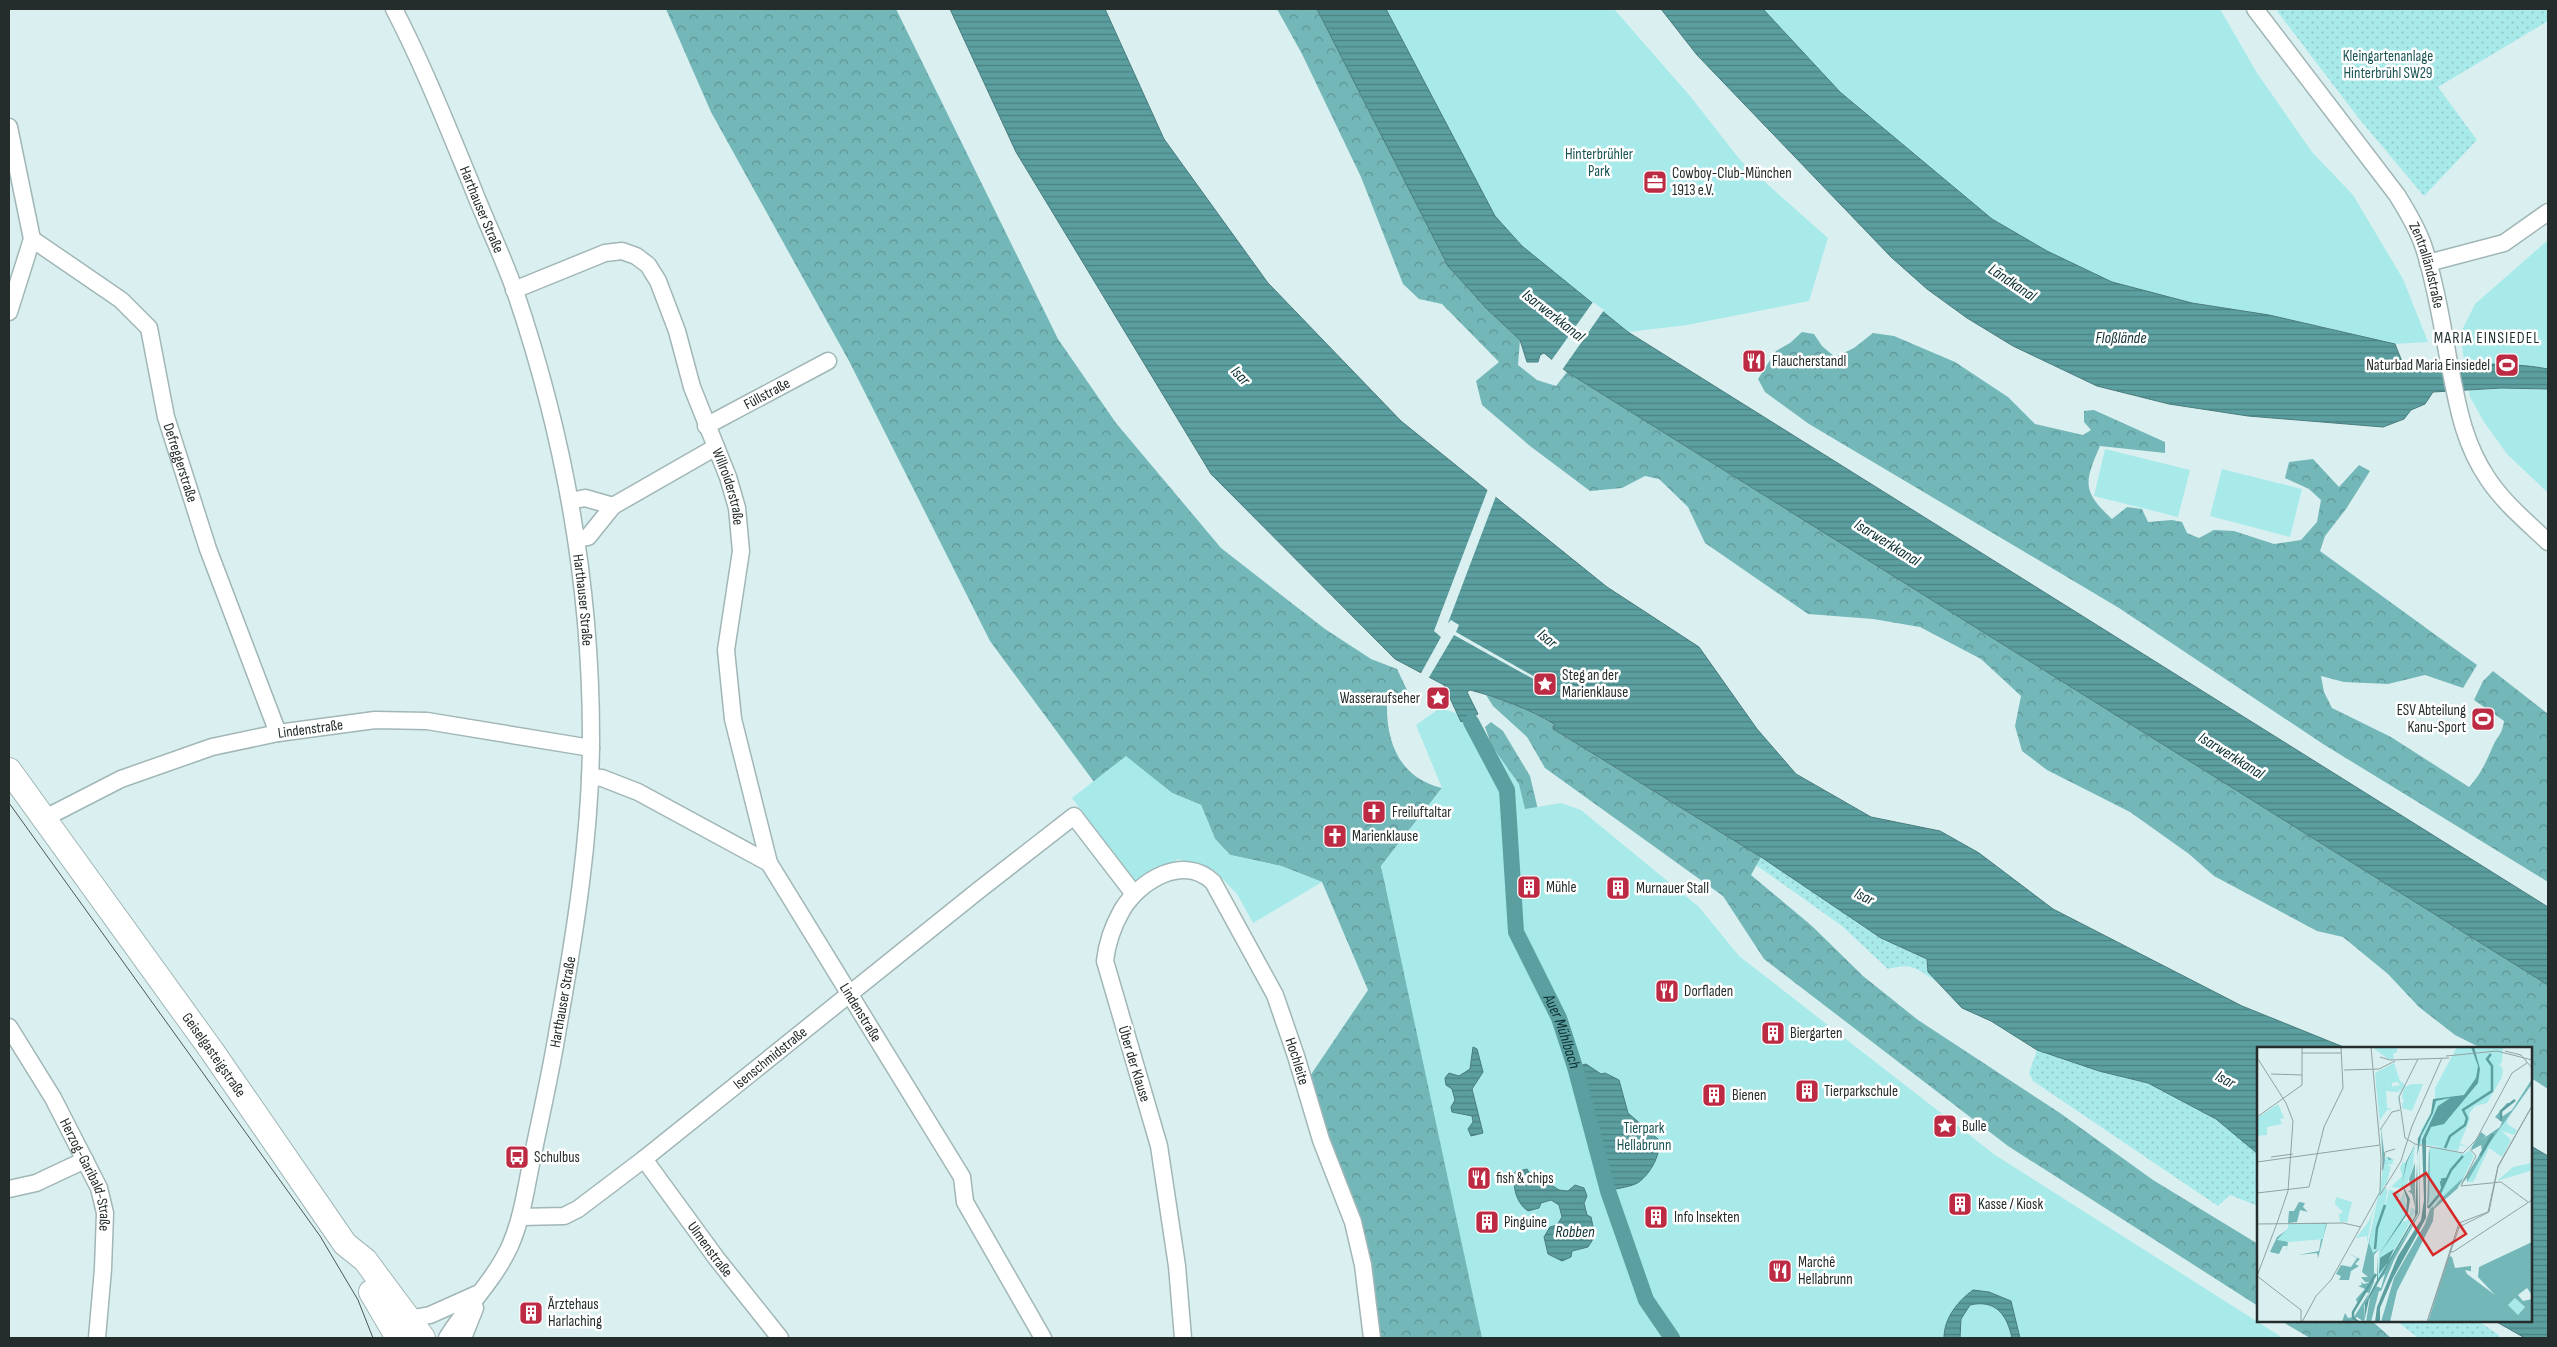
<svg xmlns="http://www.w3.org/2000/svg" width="2557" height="1347" viewBox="0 0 2557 1347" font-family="'Sofia Sans Condensed',sans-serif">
	<defs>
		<pattern id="grass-dots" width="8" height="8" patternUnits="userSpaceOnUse" patternTransform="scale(1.25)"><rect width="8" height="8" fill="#a8e9ea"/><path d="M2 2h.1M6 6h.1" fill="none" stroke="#90c8c9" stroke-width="1.8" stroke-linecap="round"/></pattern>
		<pattern id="forest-crowns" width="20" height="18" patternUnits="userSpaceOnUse" patternTransform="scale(1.25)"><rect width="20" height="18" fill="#74b7b9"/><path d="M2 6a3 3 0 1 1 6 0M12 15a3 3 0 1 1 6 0" fill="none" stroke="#5f9597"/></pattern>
		<pattern id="water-rules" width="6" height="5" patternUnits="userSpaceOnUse" patternTransform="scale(1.25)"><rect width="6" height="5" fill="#5b9fa0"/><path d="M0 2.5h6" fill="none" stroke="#4b8283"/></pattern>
	</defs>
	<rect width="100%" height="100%" fill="#daf0f0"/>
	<!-- grass -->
	<path fill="url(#grass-dots)" d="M2281 9H2548V21L2438 87 2477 140 2424 196 2360 120 2277 11Z
		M1761 857 1881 938 1927 959 1928 972 1937 982C1917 969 1913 962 1888 969L1842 926 1756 865Z
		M2037 1050 2099 1071 2148 1083 2216 1119 2258 1154V1206L2230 1195 2218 1206 2033 1081 2029 1073Z
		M2397 1321H2478L2499 1335V1338H2418Z"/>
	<!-- forest -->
	<path fill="url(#forest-crowns)" d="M666 9H896L1058 339 1116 423 1221 548 1325 629 1371 659 1397 669 1407 690 1387 703C1386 743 1400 778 1442 788L1381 866 1500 1338H1378L1368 1249 1360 1217 1329 1138 1310 1076 1368 990 1322 882 1281 866 1230 855 1215 839 1201 805 1172 793 1126 757 1094 782 990 641 849 361 711 112Z
		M1277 9H1317L1448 266 1487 309 1520 340 1518 365 1537 380 1556 386 1567 372 2548 985V1089L2531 1078V1048H2481L2455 1035 2419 1007 2388 974 2343 937 2317 931 2214 876 2189 854 2130 812 2047 770 2022 751 2015 726 2021 696 1981 659 1920 627 1873 619 1808 614 1705 543 1688 507 1659 479 1645 476 1622 488 1590 491 1530 446 1482 405 1476 381 1499 362 1442 304 1419 299 1403 284 1361 177 1302 54Z
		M1802 332 1814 334 1822 346 1835 357 1854 348 1873 333 1894 336 1955 362 2008 397 2035 424 2083 435 2091 430 2084 422V411L2094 410 2165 442V453L2100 446C2084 483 2082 491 2112 519L2127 507 2142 509 2148 522 2172 520 2182 522 2187 533 2199 538 2214 530 2234 531 2274 544 2301 540 2317 522 2321 500 2309 489 2285 478 2289 462 2313 459 2339 487 2359 465 2370 471 2346 509 2325 536 2320 551 2477 665 2463 688 2425 675 2388 684 2344 682 2321 676 2324 692 2332 708 2391 737 2469 787C2481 774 2486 762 2493 746 2498 735 2502 735 2504 721L2474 700 2483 681 2493 671 2548 714V882L2323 744 2119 608 1809 424 1765 392 1758 379 1776 351 1790 343Z
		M1486 695C1511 701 1534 712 1555 726L1554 730 1761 857 1751 875 1812 926 1863 976 1918 1020 2060 1113 2153 1180 2258 1244V1306L2008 1146 1764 959 1723 896 1545 768 1527 737 1493 706Z
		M1491 722 1503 731 1530 776 1540 818 1568 891 1499 767 1485 727Z
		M2281 1321H2372L2391 1338H2310Z"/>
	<!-- park -->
	<path fill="#a8e9ea" d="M1386 9H1614L1690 96 1741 161 1828 238 1809 301 1687 325 1628 332 1522 246 1495 216Z
		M1763 9H2220L2257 73 2312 152 2353 195 2403 279 2428 342 2395 344 2269 315 2192 303 2112 282 2047 251 1992 219 1840 92Z
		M2548 240V493L2507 454 2484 422 2470 397 2460 334 2475 304Z
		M2105 449 2190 470 2178 517 2094 496Z
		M2222 469 2302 489 2290 537 2210 516Z
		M1440 708 1472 718 1519 784 1525 809 1561 803 1581 810 1699 907 1739 956 1995 1155 2283 1338H1482L1381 866 1442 788 1416 725Z
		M1126 756 1172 793 1201 805 1215 839 1230 855 1281 866 1322 882 1253 923 1237 894 1214 870 1178 859 1138 885 1072 798Z"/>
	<!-- water -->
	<path fill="url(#water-rules)" stroke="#4a7c7d" d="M950 9H1105L1164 139 1268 283 1401 421 1607 587 1699 647 1757 729 1796 774 1871 817 1940 831 1979 853 2053 909 2242 1006 2346 1048H2258V1154L2216 1119 2148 1083 2099 1071 2037 1050 1991 1021 1962 1008 1928 972 1927 959 1881 938 1761 857 1553 729 1555 725C1528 708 1500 698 1470 690L1467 692 1478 714 1461 722 1444 685 1395 659 1211 474 1016 152Z
		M1317 9H1386L1495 216 1522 246 1628 332 2548 907V985L1567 372 1544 353 1540 355 1538 362H1527L1520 340 1487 309 1448 266Z
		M1661 9H1763L1840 92 1992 219 2047 251 2112 282 2192 303 2269 315 2395 344 2405 369C2447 364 2507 361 2548 369V389L2501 388 2433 392 2425 404 2411 410 2404 419 2383 427 2248 416 2169 404 2097 386 2013 346 1967 318 1927 289 1891 257 1697 55Z
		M1473 1047 1477 1049 1483 1072 1472 1089 1483 1133 1471 1136 1468 1129 1473 1122 1472 1116 1452 1112 1451 1107 1455 1100 1452 1089 1446 1085 1445 1078 1449 1073 1459 1076 1470 1069Z
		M1586 1064 1601 1074 1605 1073 1619 1080 1628 1113 1659 1140C1661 1154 1651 1173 1639 1182 1632 1187 1617 1188 1608 1191L1575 1067Z
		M2531 1146 2548 1156V1338H2525L2495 1321H2531Z
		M1527 1169 1532 1177 1544 1185 1548 1183 1559 1190 1568 1191 1575 1185 1584 1188 1587 1196 1584 1203 1587 1215 1591 1217 1595 1236 1588 1247 1572 1251 1571 1257 1562 1261 1548 1254 1544 1237 1550 1227 1557 1225 1562 1217 1559 1205 1551 1200 1541 1203 1539 1208 1528 1211C1516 1203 1512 1186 1515 1172Z
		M1973 1290 1989 1292 2011 1301 2020 1338H2012C2007 1315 1996 1299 1970 1305L1961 1319 1960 1338H1944C1944 1318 1958 1301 1973 1290Z"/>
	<!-- pier -->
	<path fill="#daf0f0" d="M1593 302 1604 310 1562 370 1551 361Z
		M1488 489 1496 496 1448 623 1451 620 1459 625 1456 632 1547 684 1546 686 1454 635 1428 679 1420 675 1441 637 1434 631Z"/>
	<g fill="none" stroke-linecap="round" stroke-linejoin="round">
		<!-- canal -->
		<path stroke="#5b9fa0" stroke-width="16" id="s1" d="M1471 722 1507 790 1516 932 1559 1018 1575 1067 1608 1191 1646 1300 1672 1338"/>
		<!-- street casing -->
		<g stroke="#a1b6b6" stroke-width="19">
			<g id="street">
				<path id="s2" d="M394 9C423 65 446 123 470 181 484 218 502 254 515 291 564 435 591 586 591 737 591 835 575 933 558 1028 551 1072 541 1115 532 1159 526 1188 522 1219 510 1246 494 1281 466 1307 447 1338"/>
				<path id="s3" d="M2255 9 2397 195C2407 211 2417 228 2423 245 2434 277 2442 323 2448 357 2457 401 2462 441 2488 479 2504 503 2527 522 2548 542"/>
				<path d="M9 127 32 239 9 312"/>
				<path id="s4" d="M32 239 121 300 149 328 166 417 208 549 278 733"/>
				<path d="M2428 263 2504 243 2548 212"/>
				<path id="s5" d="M514 290 605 253 622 251 636 256 648 265 658 281 677 331 692 387 728 477 737 508 741 551 726 650 733 719 769 863"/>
				<path id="s6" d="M706 426 828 361"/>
				<path d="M570 501 585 498 613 506"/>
				<path d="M577 539 588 537 613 506 716 447"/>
				<path id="s7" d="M590 777 602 778 638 792 769 863 962 1177 965 1202 1043 1338"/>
				<path id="s8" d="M45 818 121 779 212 747 278 733 375 720 427 721 591 748"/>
				<path id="s9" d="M9 1027 53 1098 99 1188 105 1213 103 1269 97 1338"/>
				<path id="s10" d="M644 1159 717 1259 780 1338"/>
				<path d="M9 1189 36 1183 85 1160"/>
				<path id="s11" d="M520 1217 564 1216 578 1209 644 1159 979 890 1074 816 1134 894"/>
				<path d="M408 1319 430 1315 477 1294"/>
				<path d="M463 1338 475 1308"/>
				<path id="s12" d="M1183 1338 1177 1266 1159 1146 1105 961C1107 942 1113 926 1122 910 1140 880 1184 854 1213 882L1275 995 1296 1056 1321 1140 1353 1222 1363 1265 1372 1338"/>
			</g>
		</g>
		<!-- secondary casing -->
		<g stroke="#a1b6b6" stroke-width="26">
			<g id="secondary">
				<path id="s13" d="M9 770 212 1051 345 1244 365 1260 423 1338"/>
				<path d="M371 1292 398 1338"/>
			</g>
		</g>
		<!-- street -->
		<use href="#street" stroke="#fff" stroke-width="16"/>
		<!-- secondary -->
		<use href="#secondary" stroke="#fff" stroke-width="24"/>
		<!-- tram -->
		<path stroke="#4b5656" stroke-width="1" d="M9 803 320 1236 358 1300 373 1338"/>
	</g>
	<!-- icons -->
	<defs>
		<g id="office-square" transform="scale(1.25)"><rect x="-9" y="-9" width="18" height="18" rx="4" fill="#bc2b43" stroke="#fff"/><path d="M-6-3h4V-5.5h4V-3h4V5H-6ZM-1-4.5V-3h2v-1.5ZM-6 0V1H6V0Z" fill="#fff"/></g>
		<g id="restaurant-square" transform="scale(1.25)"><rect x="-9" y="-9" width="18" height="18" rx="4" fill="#bc2b43" stroke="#fff"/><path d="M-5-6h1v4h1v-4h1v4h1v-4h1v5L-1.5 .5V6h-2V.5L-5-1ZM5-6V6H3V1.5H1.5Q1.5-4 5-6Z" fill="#fff"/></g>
		<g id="stadium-square" transform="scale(1.25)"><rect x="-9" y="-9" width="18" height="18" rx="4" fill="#bc2b43" stroke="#fff"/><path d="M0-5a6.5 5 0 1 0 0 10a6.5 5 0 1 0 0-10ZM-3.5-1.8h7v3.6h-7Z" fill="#fff"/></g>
		<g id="sight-square" transform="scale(1.25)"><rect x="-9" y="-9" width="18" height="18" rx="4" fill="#bc2b43" stroke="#fff"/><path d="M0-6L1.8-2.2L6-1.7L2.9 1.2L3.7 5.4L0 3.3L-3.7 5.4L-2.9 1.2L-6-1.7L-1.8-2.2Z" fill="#fff"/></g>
		<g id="church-square" transform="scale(1.25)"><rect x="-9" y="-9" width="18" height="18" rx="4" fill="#bc2b43" stroke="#fff"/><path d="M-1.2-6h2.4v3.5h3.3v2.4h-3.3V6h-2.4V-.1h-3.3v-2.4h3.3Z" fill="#fff"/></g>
		<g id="building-square" transform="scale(1.25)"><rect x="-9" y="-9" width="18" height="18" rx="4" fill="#bc2b43" stroke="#fff"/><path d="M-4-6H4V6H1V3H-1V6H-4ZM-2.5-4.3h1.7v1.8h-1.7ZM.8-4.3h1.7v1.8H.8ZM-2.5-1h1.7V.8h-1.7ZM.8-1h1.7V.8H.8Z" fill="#fff"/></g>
		<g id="bus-square" transform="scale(1.25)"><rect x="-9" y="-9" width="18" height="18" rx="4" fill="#bc2b43" stroke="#fff"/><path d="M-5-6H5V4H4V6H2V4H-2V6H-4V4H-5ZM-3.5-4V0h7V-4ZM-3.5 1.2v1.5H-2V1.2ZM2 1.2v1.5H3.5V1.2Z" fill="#fff"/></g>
	</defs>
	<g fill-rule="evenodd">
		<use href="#office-square" x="1655" y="182"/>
		<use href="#restaurant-square" x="1754" y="361"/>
		<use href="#stadium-square" x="2507" y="365"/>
		<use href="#sight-square" x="1545" y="684"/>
		<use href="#sight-square" x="1438" y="698"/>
		<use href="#stadium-square" x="2483" y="719"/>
		<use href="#church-square" x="1374" y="812"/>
		<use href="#church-square" x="1335" y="836"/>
		<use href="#building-square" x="1529" y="887"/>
		<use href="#building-square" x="1618" y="888"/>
		<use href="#restaurant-square" x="1667" y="991"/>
		<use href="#building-square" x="1773" y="1033"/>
		<use href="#building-square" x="1807" y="1091"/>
		<use href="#building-square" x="1714" y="1095"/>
		<use href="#sight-square" x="1945" y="1126"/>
		<use href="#bus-square" x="517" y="1157"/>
		<use href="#restaurant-square" x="1479" y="1178"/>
		<use href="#building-square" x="1960" y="1204"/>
		<use href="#building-square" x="1656" y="1217"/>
		<use href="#building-square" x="1487" y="1222"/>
		<use href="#restaurant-square" x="1780" y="1271"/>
		<use href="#building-square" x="531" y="1313"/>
	</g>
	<g text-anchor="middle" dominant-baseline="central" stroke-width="5" stroke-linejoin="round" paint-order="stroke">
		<!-- park labels -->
		<g font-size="15" fill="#195455" stroke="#fff">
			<text x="2388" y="56">Kleingartenanlage<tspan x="2388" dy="17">Hinterbrühl SW29</tspan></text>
			<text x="1599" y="154">Hinterbrühler<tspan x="1599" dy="17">Park</tspan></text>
			<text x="1644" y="1128">Tierpark<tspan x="1644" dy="17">Hellabrunn</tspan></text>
		</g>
		<!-- poi labels -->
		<g font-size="15" fill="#242c2c" stroke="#fff" text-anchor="start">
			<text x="1672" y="173">Cowboy-Club-München<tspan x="1672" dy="17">1913 e.V.</tspan></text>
			<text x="1772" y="361">Flaucherstandl</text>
			<text x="2490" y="365" text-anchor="end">Naturbad Maria Einsiedel</text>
			<text x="1562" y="675">Steg an der<tspan x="1562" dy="17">Marienklause</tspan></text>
			<text x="1420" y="698" text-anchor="end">Wasseraufseher</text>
			<text x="2466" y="710" text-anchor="end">ESV Abteilung<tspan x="2466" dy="17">Kanu-Sport</tspan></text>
			<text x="1392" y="812">Freiluftaltar</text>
			<text x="1352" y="836">Marienklause</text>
			<text x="1546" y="887">Mühle</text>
			<text x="1636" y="888">Murnauer Stall</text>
			<text x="1684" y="991">Dorfladen</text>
			<text x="1790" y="1033">Biergarten</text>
			<text x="1824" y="1091">Tierparkschule</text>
			<text x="1732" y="1095">Bienen</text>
			<text x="1962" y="1126">Bulle</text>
			<text x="534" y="1157">Schulbus</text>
			<text x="1496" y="1178">fish &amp; chips</text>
			<text x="1978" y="1204">Kasse / Kiosk</text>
			<text x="1674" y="1217">Info Insekten</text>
			<text x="1504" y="1222">Pinguine</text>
			<text x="1798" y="1262">Marchê<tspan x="1798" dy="17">Hellabrunn</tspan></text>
			<text x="548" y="1304">Ärztehaus<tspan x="548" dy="17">Harlaching</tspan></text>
		</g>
		<!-- street labels -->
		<g font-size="15" fill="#242c2c" stroke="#fff">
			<text stroke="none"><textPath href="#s2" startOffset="219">Harthauser Straße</textPath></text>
			<text stroke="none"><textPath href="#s3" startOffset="311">Zentralländstraße</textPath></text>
			<text stroke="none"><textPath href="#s6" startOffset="69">Füllstraße</textPath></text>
			<text stroke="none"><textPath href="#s4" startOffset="286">Defreggerstraße</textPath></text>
			<text stroke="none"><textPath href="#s5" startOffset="382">Willroiderstraße</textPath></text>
			<text stroke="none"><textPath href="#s2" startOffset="624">Harthauser Straße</textPath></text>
			<text stroke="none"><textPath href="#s8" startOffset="282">Lindenstraße</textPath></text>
			<text transform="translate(563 1002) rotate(-80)">Harthauser Straße</text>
			<text stroke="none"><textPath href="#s7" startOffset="375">Lindenstraße</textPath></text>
			<text stroke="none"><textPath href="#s13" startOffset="351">Geiselgasteigstraße</textPath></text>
			<text stroke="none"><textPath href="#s11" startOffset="304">Isenschmidstraße</textPath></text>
			<text stroke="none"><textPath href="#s12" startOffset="748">Hochleite</textPath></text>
			<text transform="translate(1134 1064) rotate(73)">Über der Klause</text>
			<text stroke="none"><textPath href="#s9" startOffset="168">Herzog-Garibald-Straße</textPath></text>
			<text stroke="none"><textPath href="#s10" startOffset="112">Ulmenstraße</textPath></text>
		</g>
		<!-- water labels -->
		<g font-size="16" font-style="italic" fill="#0d3031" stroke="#fff">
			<text transform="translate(2012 283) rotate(34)">Ländkanal</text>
			<text transform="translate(1553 316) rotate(38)">Isarwerkkanal</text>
			<text x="2121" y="338">Floßlände</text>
			<text transform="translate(1240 376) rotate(46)">Isar</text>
			<text transform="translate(1887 543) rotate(32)">Isarwerkkanal</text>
			<text transform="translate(1547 639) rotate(39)">Isar</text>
			<text transform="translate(2231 756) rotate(32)">Isarwerkkanal</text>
			<text transform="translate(1864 897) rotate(26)">Isar</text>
			<text stroke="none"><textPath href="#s1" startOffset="329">Auer Mühlbach</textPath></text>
			<text transform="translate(2225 1080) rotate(28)">Isar</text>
			<text x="1575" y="1232">Robben</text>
		</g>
		<!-- neighbourhood labels -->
		<g font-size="16" letter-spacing="1" fill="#1e2f30" stroke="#fff">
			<text x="2487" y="338">MARIA EINSIEDEL</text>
		</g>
	</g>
	<!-- overview -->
	<g transform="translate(2257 1047)">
		<rect width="275" height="275" fill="#daf0f0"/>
		<path d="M133 21H137L142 34 135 36V40L148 37 142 48V62L141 50 144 40 140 44H133L130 42H135L131 39ZM132 142 143 147 141 154 115 183 127 154 128 161ZM79 150 95 155 90 175H83L82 167 86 165 78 157ZM121 152 115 169 110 197V189L99 191 112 174ZM258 251 268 260 261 268 251 258Z" fill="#a8e9ea"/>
		<path d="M275 32V37L231 99 217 133 210 135V131L203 138 225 104 224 98 215 103 214 101 224 85 229 89 224 93 243 80 245 75 238 70 250 56H253L245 65 243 71 255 63ZM124 79 128 114 131 110 135 112 131 115 136 114 128 118 133 121 129 137 125 139 130 145 116 177V192L127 158 129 163 119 190 122 202 117 208V235L107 259V275L100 270 95 275H85L88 266 91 271 97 270 112 246 108 245 100 256 99 252 108 242 101 239 105 238 104 235 107 237 113 235H108L104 230H111L105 225 126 132ZM163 98V166L137 213 124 244H122L114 275H109L113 250 119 239 124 241 128 227 122 233 162 166ZM172 101 173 107 182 108 178 111 179 125 176 121 173 125 176 128 174 137 180 143 177 145 174 142 171 159 177 154 176 161 194 139 207 130 200 142 177 162 176 174 140 244 133 275H124L137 231 168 177 173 162 170 160ZM158 116V160L155 147 151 144 154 143 152 132ZM42 155 48 156 46 160 51 165 43 163 44 159 40 175 31 176 32 164H37ZM70 176 61 211 60 206 41 208 62 204 64 192 25 193 31 195 29 207 30 199H26L22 207 13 205 20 190 31 182V177ZM275 195V248L270 241 261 248 266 254 275 252V275H171L192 209 195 210 198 221 214 219V224L218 225 208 223 210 227 238 248 221 230 222 220ZM258 251 268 260 261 268 251 258ZM89 205 103 212 98 217 102 219 94 224 92 233H82L84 229 79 227 84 218 94 220 100 211Z" fill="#74b7b9" fill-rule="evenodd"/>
		<path d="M115 0H140V5L136 7 137 12H131ZM200 0H246L245 16 242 17 246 22 245 30 230 56 218 59 212 67 213 72 203 96 212 101 203 98 201 104 185 101 206 107 213 103 217 109 207 130 172 163 173 100H185L162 97 164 83 178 59V41ZM137 16 143 34 147 36 145 39 141 36 137 21H133L131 39 144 40 141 45 129 44 130 61 136 62 130 63 123 73V79L118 26ZM155 37H166L155 64 145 61V56H147L145 49 147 40ZM275 37 251 71 250 77 260 83 257 88 245 84 254 93 245 110 232 101 216 135H210L234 94ZM21 57 27 71 23 72 25 77 10 80V88L0 89V71ZM158 97 156 119 148 142 134 140 145 129 143 121 146 115 149 116ZM129 108 132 113 137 112 135 118 129 116 134 120 129 137 125 139 130 142 128 161 131 162 137 154 141 157 147 144 150 162 143 176 151 173 154 160 159 164 121 233 122 202 116 206 112 196ZM274 116 273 124 240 134 256 120ZM31 177H69L66 192 32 195 20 193 31 181Z" fill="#a8e9ea"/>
		<path d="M214 0H217L223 22 221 36 187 77 174 80 169 91V171L136 231 123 261V275H118L120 260 141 209 164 173 167 153 165 93 181 59 193 51 179 54 176 66 164 89 160 111 161 166 112 252 107 275 108 256 120 233 121 209 149 166 150 153 145 137 149 115 174 66 176 52 207 48 219 31 221 19ZM161 91 158 169 121 232V209L151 166 153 152 145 137 150 115ZM137 202 131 215 122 227 123 211Z" fill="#5b9fa0" fill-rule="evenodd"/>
		<path fill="none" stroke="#5b9fa0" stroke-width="2.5" d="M244 74V64L258 53M188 101 193 89 208 78 210 71 206 63 235 44V19L230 12 234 7M223 109 236 87M184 134 185 139 188 132 184 133M171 161 182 148 194 123 206 109M118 202 120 181 128 158M101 275 96 271V265L119 227"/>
		<path fill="none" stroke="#91a2a2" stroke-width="1" d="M248 4 264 8 275 21M45 6H84M189 9 240 4 275 13M123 10 133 13 192 11M1 12 29 56 36 74 31 144 20 176M161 12 142 50 148 91 158 97 206 106 219 93 255 26 270 16M87 23 122 22 138 14M14 27 45 28M0 70 45 38V0M123 83 135 65 143 63M213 102 219 109 204 139 244 135 271 155M14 110 36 107M0 115 123 98M125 123 128 105 138 102M0 146 52 140 67 80 86 41 84 0M123 148 144 114 155 79 185 11M0 177 86 176 104 180M192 204 196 205 275 153M0 229 44 263V274M0 229 20 176M45 275 59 249 74 233 123 145 124 110 114 0M170 275 202 176 231 165 241 119 275 59M170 275 202 180 232 165 241 120 275 59"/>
		<path fill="#d62828" fill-opacity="0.15" stroke="#d62828" stroke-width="2.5" d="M169 126 209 187 176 208 137 147Z"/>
		<rect width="275" height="275" fill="none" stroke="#242c2c" stroke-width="2.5"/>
	</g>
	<!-- border -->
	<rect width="2557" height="1347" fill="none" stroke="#242c2c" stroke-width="20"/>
</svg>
